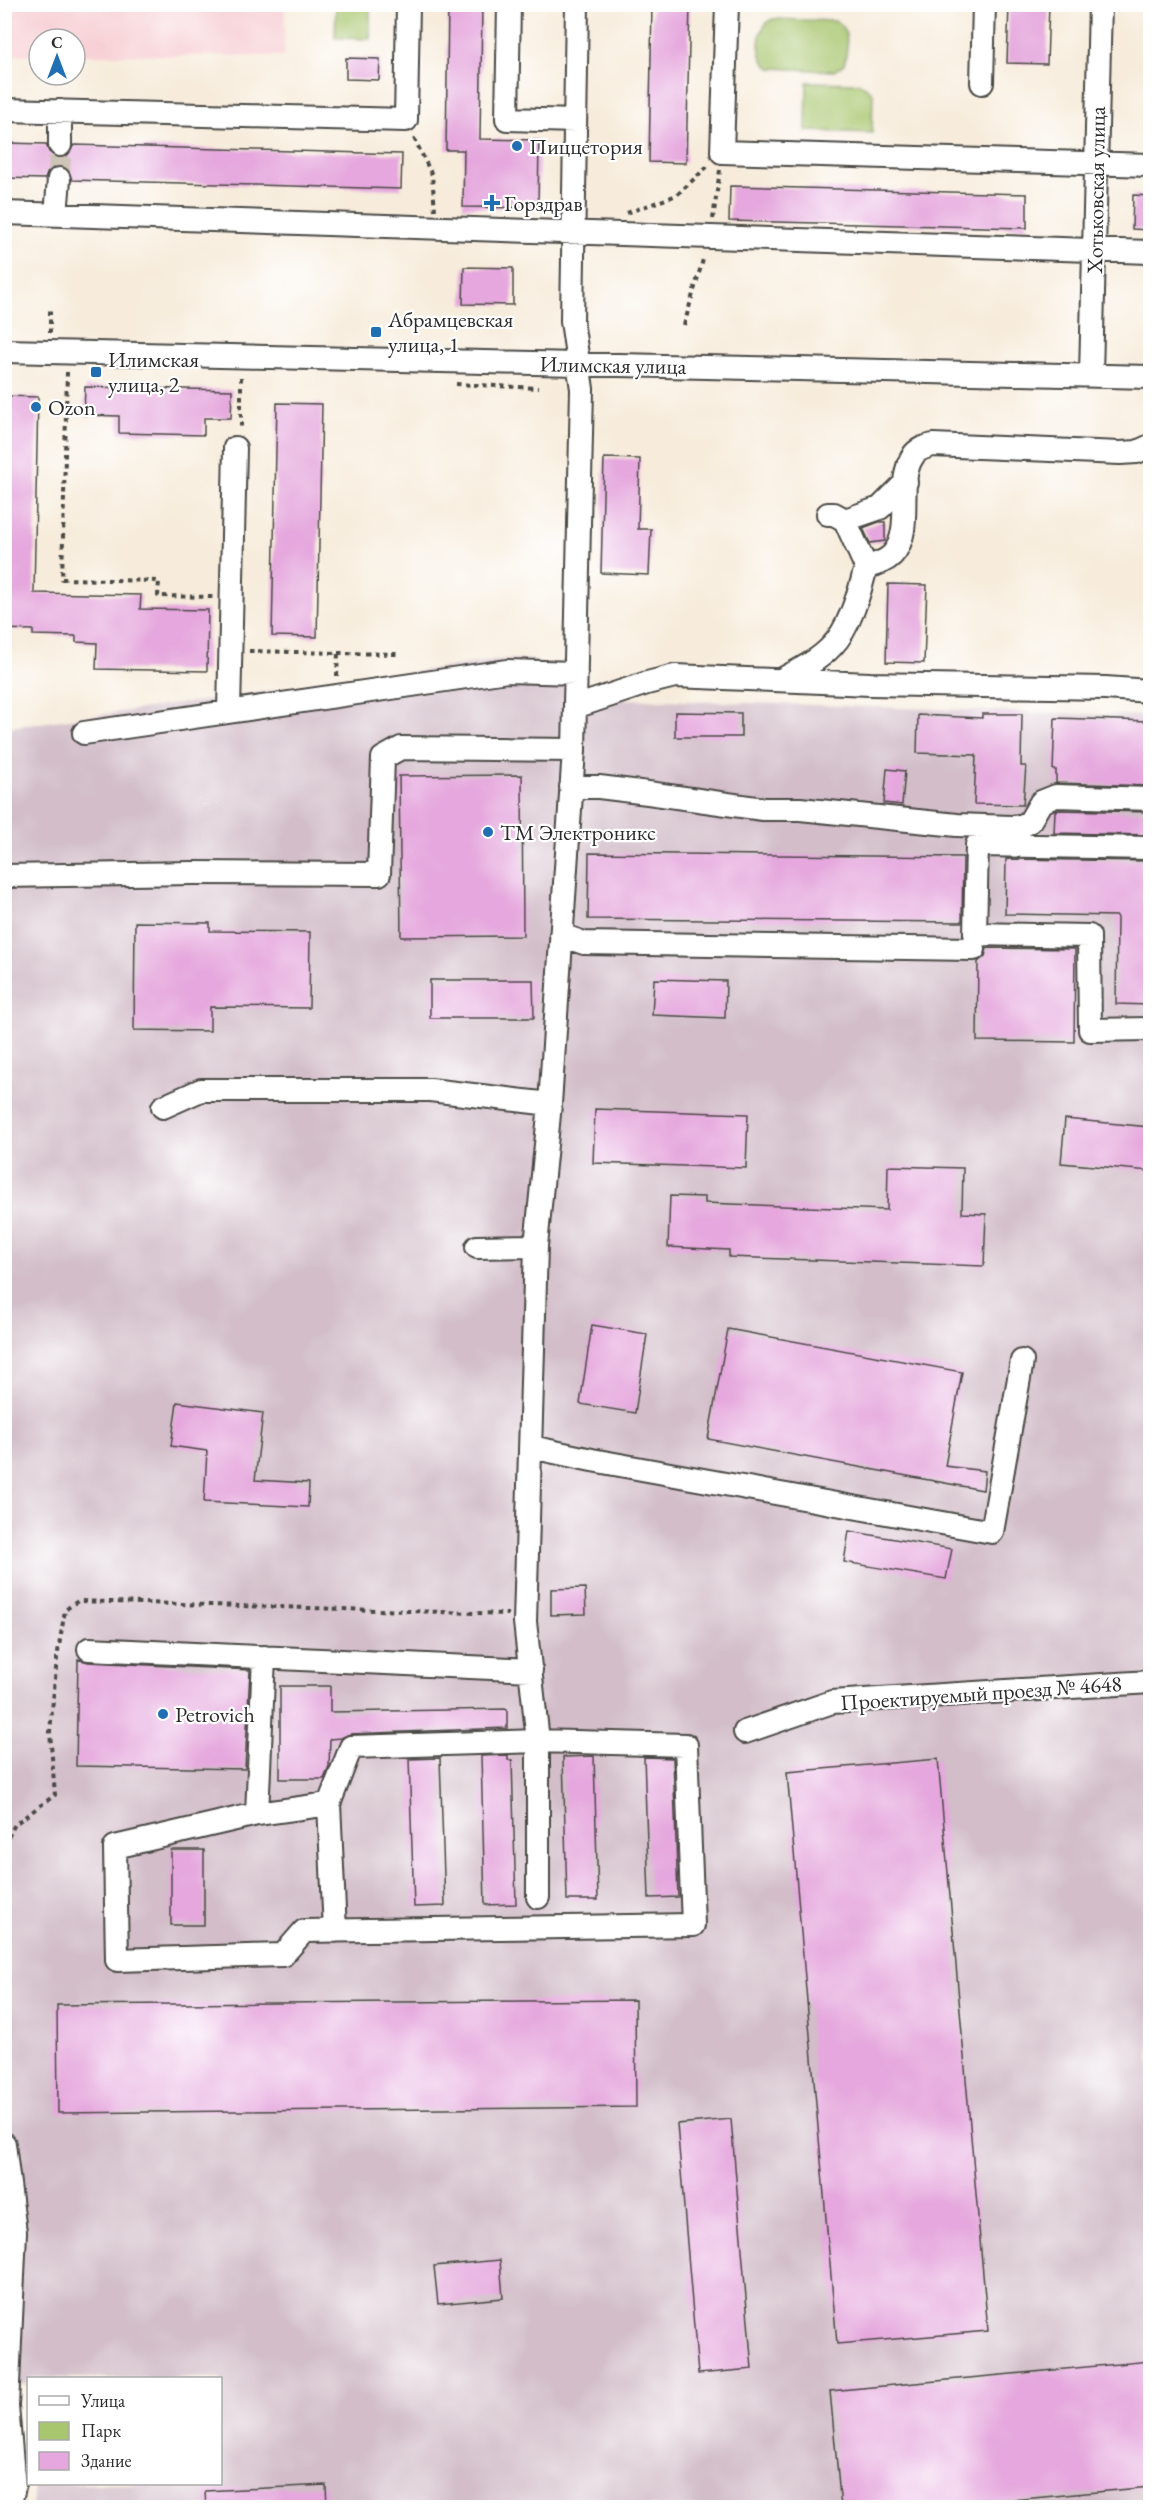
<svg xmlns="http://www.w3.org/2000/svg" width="1155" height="2512" viewBox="0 0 1155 2512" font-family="'EB Garamond',serif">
	<rect width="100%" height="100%" fill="#fff"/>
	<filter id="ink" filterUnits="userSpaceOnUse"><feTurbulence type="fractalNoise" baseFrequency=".0167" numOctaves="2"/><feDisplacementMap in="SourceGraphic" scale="12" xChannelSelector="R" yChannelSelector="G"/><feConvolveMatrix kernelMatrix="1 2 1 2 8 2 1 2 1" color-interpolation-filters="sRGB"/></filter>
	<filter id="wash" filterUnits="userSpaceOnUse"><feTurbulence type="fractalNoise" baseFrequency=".008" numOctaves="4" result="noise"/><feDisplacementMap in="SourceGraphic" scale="24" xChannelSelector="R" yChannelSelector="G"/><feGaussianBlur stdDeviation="1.35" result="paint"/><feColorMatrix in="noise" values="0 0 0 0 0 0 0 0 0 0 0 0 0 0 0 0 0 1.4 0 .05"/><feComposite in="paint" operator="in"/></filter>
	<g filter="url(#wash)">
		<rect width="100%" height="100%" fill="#f7ecdb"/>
		<!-- built -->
		<path fill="#f7cfd4" d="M5 4 285 5 284 56 75 55V39H39V55H5Z"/>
		<!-- industrial -->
		<path fill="#d2bdc8" d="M507 659 534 660 595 698 1150 716V2507H32L34 2484H220V2378H28V2385L5 2384 4 728Z"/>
		<!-- green -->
		<path fill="#a8c66e" stroke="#6a784c" stroke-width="1.5" d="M336 5H370V39L335 38Z
			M773 19 835 21C850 29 848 49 844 64L834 71 771 68C755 60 755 26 773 19Z
			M807 82 860 83 873 93 872 133 806 131Z"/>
		<g id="blocks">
			<!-- building -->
			<path fill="#e5a7dd" d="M448 4H482L480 139 539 140 538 208 463 207 464 150H446Z
				M652 4H690L686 163 649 162Z
				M1009 4H1049L1047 64 1007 63Z
				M346 58 380 59 379 80 346 79Z
				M4 143 46 144 49 152 59 158 67 156 74 145 402 154 401 189 72 180 67 168 60 166 48 171 45 179 4 178Z
				M730 186 1027 194V228L729 221Z
				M1133 195 1150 196V230L1132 229Z
				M464 267 513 268V305L463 304Z
				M85 387 232 390 231 418H204V435L119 433V416L84 415Z
				M4 396 38 397 34 593 141 595 140 609 208 610 207 671 96 669 97 643 76 642V636L33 635V630L4 629Z
				M277 403 322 404 317 637 272 636Z
				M604 458 640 459 638 529H651L649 575 601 573Z
				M879 522H885V541L870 543 863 528Z
				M888 584 927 585 924 663 886 662Z
				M675 712 741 713V737H675Z
				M982 714H1022L1021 766H1026L1023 805 974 804 976 755 917 753 918 715 982 718Z
				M1055 718 1150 721V786L1056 783V770H1053Z
				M887 769 905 771 902 805 884 803Z
				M522 775 523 936 401 937 399 776Z
				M1058 810 1150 812V835L1054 833 1055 811Z
				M589 853 963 857 962 922 588 919Z
				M1006 859 1150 861V1005L1116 1004 1117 916 1005 914Z
				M135 922 210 923V931L310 932 309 1008 210 1007V1031L134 1030Z
				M987 948 1075 949 1074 1042 977 1041 978 962 985 956Z
				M654 979 726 981 725 1018 652 1015Z
				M430 980H533L534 1018H430Z
				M595 1109 748 1114 746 1168 593 1163Z
				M1065 1119 1150 1127V1171L1061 1163Z
				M888 1166 963 1168 962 1213 986 1214 984 1266 729 1257V1250L668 1247 670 1196 705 1197V1203L887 1210Z
				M592 1325 647 1334 635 1413 580 1404Z
				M728 1329 962 1372 945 1466 985 1471 983 1490 708 1439Z
				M177 1402 263 1413 255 1480 309 1483 308 1507 204 1502 207 1451 171 1446Z
				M849 1531 952 1549 946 1579 844 1562Z
				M585 1588 586 1614 551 1615V1589Z
				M78 1659 88 1662 250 1670 245 1769 76 1766Z
				M280 1686H330V1712L507 1709V1728L350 1734 341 1738 330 1739 329 1766 324 1779H280Z
				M508 1755V1760H512L516 1904 485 1905 481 1756Z
				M594 1756 598 1900H567L563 1757Z
				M644 1757 673 1758 678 1897 649 1898Z
				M440 1758 445 1906 414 1907 409 1759Z
				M938 1759 988 2331 837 2344 787 1772Z
				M171 1850H204V1925H171Z
				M635 2000 636 2107 58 2113 57 2005Z
				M731 2119 752 2369 698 2374 677 2124Z
				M500 2260 503 2298 438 2304 434 2266Z
				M1150 2361V2487L926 2508H841L830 2391Z
				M326 2485 327 2508H206L205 2491Z"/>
		</g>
	</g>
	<g filter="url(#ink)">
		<use href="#blocks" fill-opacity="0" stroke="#4a4845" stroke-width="1.5"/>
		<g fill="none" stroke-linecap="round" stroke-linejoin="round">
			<!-- minor-tunnel -->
			<path stroke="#cec5b8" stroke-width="22" stroke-dasharray="22 11" stroke-linecap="butt" d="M59 179 60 145"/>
			<!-- minor casing -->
			<g stroke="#4a4845" stroke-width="26">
				<path id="minor" d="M509 4 507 119 575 121
					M727 4 722 152 1150 165
					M982 83 984 4
					M4 110 406 120 408 4
					M60 111V145
					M4 213 1150 252
					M56 215 59 179
					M4 351 1150 377
					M1091 375 1100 4
					M828 514H834L845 520 866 567
					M845 520 880 508 906 482
					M781 680C799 670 818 661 832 646 850 628 860 591 866 567 875 565 885 562 892 555 915 531 895 482 913 456 917 449 925 447 933 445L1120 453 1137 452 1150 446
					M575 707 647 683 675 676 870 684 1105 688 1150 691
					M229 711 235 448
					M84 733 507 671 576 673
					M571 787H599L648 793 763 809H800L957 825 1011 827 1024 825 1030 821 1041 802 1056 796 1150 799
					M1150 848 977 845 975 934 1089 936 1090 1030 1150 1029
					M4 876 193 873 379 874 383 758 401 748 574 750
					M561 935 584 943 974 949
					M163 1107 201 1090H430L550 1104
					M477 1247 536 1246
					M531 1447 592 1460 992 1532 1022 1361
					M89 1649 531 1670
					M264 1657 257 1814 115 1847 117 1960 283 1955 304 1931 693 1925 686 1745 538 1741 351 1747 329 1804 335 1931
					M745 1732 832 1702 1150 1682
					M257 1814 329 1804
					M538 1897V1741L525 1622 536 1246 550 1104 574 750 582 389 572 321 577 4
					M4 2144 15 2232 7 2406 14 2487 9 2508"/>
			</g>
			<!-- path -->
			<path stroke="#4a4845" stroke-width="4" stroke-dasharray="4.5 4.5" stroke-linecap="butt" d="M414 138 432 175 435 210
				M627 213 677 195 710 164
				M713 219 720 170
				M684 325 704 256
				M50 333V307
				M67 372 62 579 159 581 158 596 213 597
				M241 377V430
				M456 384 538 388
				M249 651 338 653 337 676
				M338 653 397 654
				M4 1845 15 1824 55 1795 50 1732 57 1658 65 1610 78 1601 508 1614"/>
			<!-- minor -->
			<use href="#minor" stroke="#fff" stroke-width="22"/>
		</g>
	</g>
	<!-- markers -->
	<g fill="#1f6fb2" stroke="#fff" stroke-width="2">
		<circle cx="517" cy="146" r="6"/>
		<path d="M489 194h6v6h6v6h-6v6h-6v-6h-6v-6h6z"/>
		<rect x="370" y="326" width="12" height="12" rx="3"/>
		<rect x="90" y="366" width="12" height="12" rx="3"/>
		<circle cx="36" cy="407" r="6"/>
		<circle cx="488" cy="832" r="6"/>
		<circle cx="163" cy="1714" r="6"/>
	</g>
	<g text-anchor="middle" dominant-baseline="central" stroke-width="4.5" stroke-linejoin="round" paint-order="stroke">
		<!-- poi labels -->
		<g font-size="22" fill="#2b2b2b" stroke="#fff" text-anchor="start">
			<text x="529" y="146">Пиццетория</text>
			<text x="504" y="203">Горздрав</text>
			<text x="388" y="319">Абрамцевская<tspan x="388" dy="25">улица, 1</tspan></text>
			<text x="108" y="359">Илимская<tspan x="108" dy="25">улица, 2</tspan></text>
			<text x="48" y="407">Ozon</text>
			<text x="500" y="832">ТМ Электроникс</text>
			<text x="175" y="1714">Petrovich</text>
		</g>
		<!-- street labels -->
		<g font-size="22" fill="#2b2b2b" stroke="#fff">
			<text transform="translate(1096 190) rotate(-89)">Хотьковская улица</text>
			<text transform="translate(613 365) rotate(1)">Илимская улица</text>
			<text transform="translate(981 1693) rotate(-4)">Проектируемый проезд № 4648</text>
		</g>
	</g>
	<!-- margin -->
	<rect width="1155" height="2512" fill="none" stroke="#fff" stroke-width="24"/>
	<!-- legend -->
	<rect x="27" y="2377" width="195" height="108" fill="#ffffff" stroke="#aaaaaa" stroke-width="1.5"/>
	<rect x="39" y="2396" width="30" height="9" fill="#ffffff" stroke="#aaaaaa" stroke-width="1.5"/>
	<text x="81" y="2407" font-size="18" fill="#2b2b2b">Улица</text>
	<rect x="39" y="2422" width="30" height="18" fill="#a8c66e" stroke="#aaaaaa" stroke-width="1.5"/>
	<text x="81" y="2437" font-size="18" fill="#2b2b2b">Парк</text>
	<rect x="39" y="2452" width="30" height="18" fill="#e5a7dd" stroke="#aaaaaa" stroke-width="1.5"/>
	<text x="81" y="2467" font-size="18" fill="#2b2b2b">Здание</text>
	<!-- north arrow -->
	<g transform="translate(57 57)"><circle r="28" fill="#ffffff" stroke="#aaaaaa" stroke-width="1.5"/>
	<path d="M0-4.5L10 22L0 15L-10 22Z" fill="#1f6fb2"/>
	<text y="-9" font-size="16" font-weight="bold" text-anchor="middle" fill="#2b2b2b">С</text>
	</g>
</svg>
